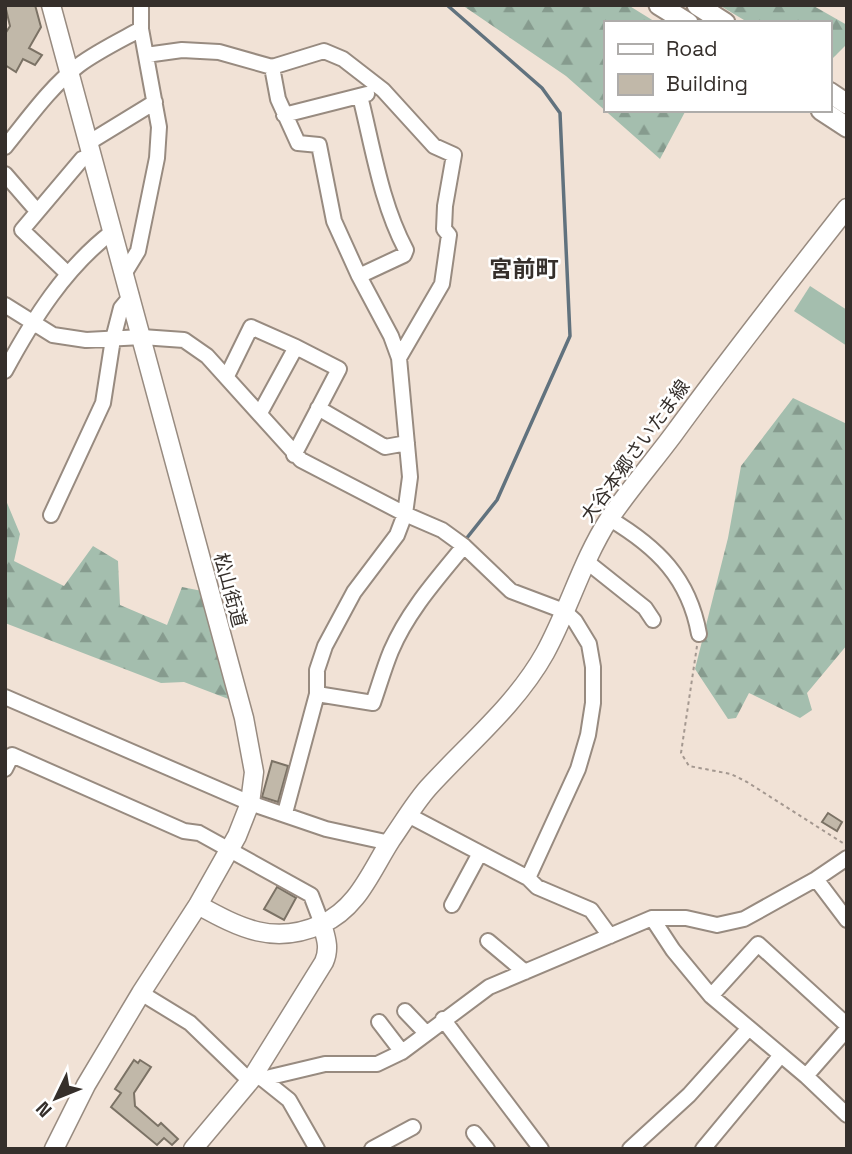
<svg xmlns="http://www.w3.org/2000/svg" width="852" height="1154" viewBox="0 0 852 1154" font-family="'Space Grotesk','Noto Sans JP',sans-serif">
	<defs>
		<pattern id="forest-firs" width="22" height="20" patternUnits="userSpaceOnUse" patternTransform="scale(1.75)"><rect width="22" height="20" fill="#a4beae"/><path d="M5 1l3.5 6h-7zM16 11l3.5 6h-7z" fill="#869b8e"/></pattern>
	</defs>
	<rect width="100%" height="100%" fill="#f1e2d6"/>
	<!-- forest -->
	<path fill="url(#forest-firs)" d="M462 5H628L657 23H605V110H686L660 159 566 76Z
		M719 5H812L847 25V44L829 62V23H749Z
		M793 398 847 424V645L807 693 812 710 800 718 749 693 736 718 728 719 695 669 728 538 741 466Z
		M5 498 20 534 14 561 64 586 93 546 118 561 120 605 167 625 182 587 202 591 231 700 184 682 161 683 5 623Z"/>
	<!-- pitch -->
	<path fill="#a4beae" d="M810 286 847 310V346L794 311Z"/>
	<g fill="none" stroke-linecap="round" stroke-linejoin="round">
		<!-- stream -->
		<path stroke="#61727e" stroke-width="3.5" d="M447 5 542 88 560 113 570 336 497 500 466 539"/>
	</g>
	<!-- building -->
	<path fill="#c1b8a9" stroke="#7b7265" stroke-width="2" d="M5 5H35L41 27 29 48 42 55 35 65 23 59 16 72 5 65V34L10 26Z
		M272 761 288 766 278 802 262 797Z
		M828 813 842 822 837 831 822 822Z
		M277 887 296 898 284 920 264 909Z
		M134 1060 138 1063 140 1060 151 1067 134 1093 135 1106 158 1126 161 1123 178 1139 172 1145 164 1138 157 1145 111 1107 121 1093 115 1089Z"/>
	<g fill="none" stroke-linecap="round" stroke-linejoin="round">
		<!-- minor casing -->
		<g stroke="#988b80" stroke-width="18">
			<path id="minor" d="M146 55 182 50 219 52 272 67 324 51 343 59 383 90 434 146 454 155 445 206 444 229 449 235 442 284 399 358 410 477 405 514 397 535 354 592 325 646 317 670V694L285 813
				M272 67 278 99 298 143 319 145 334 221 359 276 391 336 399 358
				M284 115 367 94
				M88 143 155 102
				M5 147C28 119 50 87 79 65 98 51 121 40 141 29
				M5 174 37 211
				M68 274 22 230 82 159 91 156
				M124 274 138 251 157 158 159 127 141 29V5
				M359 276 404 255 406 250C381 203 373 148 360 96
				M5 305 53 335 86 340 142 337 184 340 207 356 301 460 405 514 442 530 464 546 511 591 564 611 575 621 589 644 593 667V703L588 735 578 769 528 878
				M5 371C33 319 65 268 112 232
				M227 376 251 327 296 347
				M318 408 385 447 407 443
				M260 413 296 347 339 369 294 455
				M51 515 103 403 113 339 121 308 131 296
				M610 519C657 547 689 578 699 634
				M586 561 645 608 653 620
				M317 694 373 703C379 686 384 668 391 651 408 611 437 579 464 546
				M5 697 250 803 326 829 390 843
				M5 769 12 755 184 831 199 833 311 895 322 924
				M408 815 528 878 537 887 591 910 610 936
				M816 879 847 920
				M452 905 480 853
				M652 918 673 950 711 996 806 1076 847 1115
				M488 941 525 972
				M141 993 190 1023 250 1081
				M711 996 758 944 847 1025
				M405 1011 425 1032
				M443 1019 541 1149
				M379 1022 402 1052
				M259 1076 289 1100 317 1149
				M806 1076 847 1029
				M262 1079 325 1064H377L402 1052 489 987 652 918H686L717 925 744 919 816 879 847 858
				M474 1133 487 1149
				M372 1149 413 1127
				M630 1149 689 1095 749 1028
				M703 1149 781 1055"/>
		</g>
		<!-- major casing -->
		<g stroke="#988b80" stroke-width="21">
			<path id="major" d="M51 5 244 718 254 772 250 803 237 836 198 905 141 993 86 1085 54 1149
				M198 905C240 928 274 946 322 924 358 908 371 871 391 840 403 823 414 804 428 788 468 744 516 705 545 653 569 609 582 561 609 519 629 490 652 463 673 435 729 358 788 283 847 208
				M193 1149 250 1081 324 962C330 948 326 938 322 924"/>
		</g>
		<!-- highway casing -->
		<g stroke="#988b80" stroke-width="23">
			<path id="highway" d="M659 5 688 23
				M697 5 725 23
				M829 92 847 104
				M821 110 847 127"/>
		</g>
		<!-- path -->
		<path stroke="#a49890" stroke-width="2" stroke-dasharray="3.5 3.5" stroke-linecap="butt" d="M697 646 681 753 689 766 731 774 747 782 846 845"/>
		<!-- minor -->
		<use href="#minor" stroke="#fff" stroke-width="14"/>
		<!-- major -->
		<use href="#major" stroke="#fff" stroke-width="18"/>
		<!-- highway -->
		<use href="#highway" stroke="#fff" stroke-width="19"/>
	</g>
	<g text-anchor="middle" dominant-baseline="central" stroke-width="5" stroke-linejoin="round" paint-order="stroke">
		<!-- street labels -->
		<g font-size="19" fill="#352f2b" stroke="#fff">
			<text transform="translate(635 451) rotate(-54)">大谷本郷さいたま線</text>
			<text transform="translate(230 590) rotate(75)">松山街道</text>
		</g>
		<!-- quarter labels -->
		<g font-size="23" font-weight="bold" fill="#352f2b" stroke="#fff">
			<text x="524" y="269">宮前町</text>
		</g>
	</g>
	<!-- border -->
	<rect width="852" height="1154" fill="none" stroke="#352f2b" stroke-width="14"/>
	<!-- legend -->
	<rect x="604" y="21" width="228" height="91" fill="#ffffff" stroke="#aeacaa" stroke-width="2"/>
	<rect x="618" y="44" width="35" height="10" fill="#ffffff" stroke="#aeacaa" stroke-width="2"/>
	<text x="666" y="56" font-size="21" fill="#352f2b">Road</text>
	<rect x="618" y="74" width="35" height="21" fill="#c1b8a9" stroke="#aeacaa" stroke-width="2"/>
	<text x="666" y="91" font-size="21" fill="#352f2b">Building</text>
	<!-- north arrow -->
	<g transform="translate(56 1098) rotate(227)" stroke="#ffffff" stroke-width="5" paint-order="stroke">
	<path d="M0-5L12 26L0 18L-12 26Z" fill="#352f2b"/>
	<text y="-10" font-size="19" font-weight="bold" text-anchor="middle" fill="#352f2b">N</text>
	</g>
</svg>
